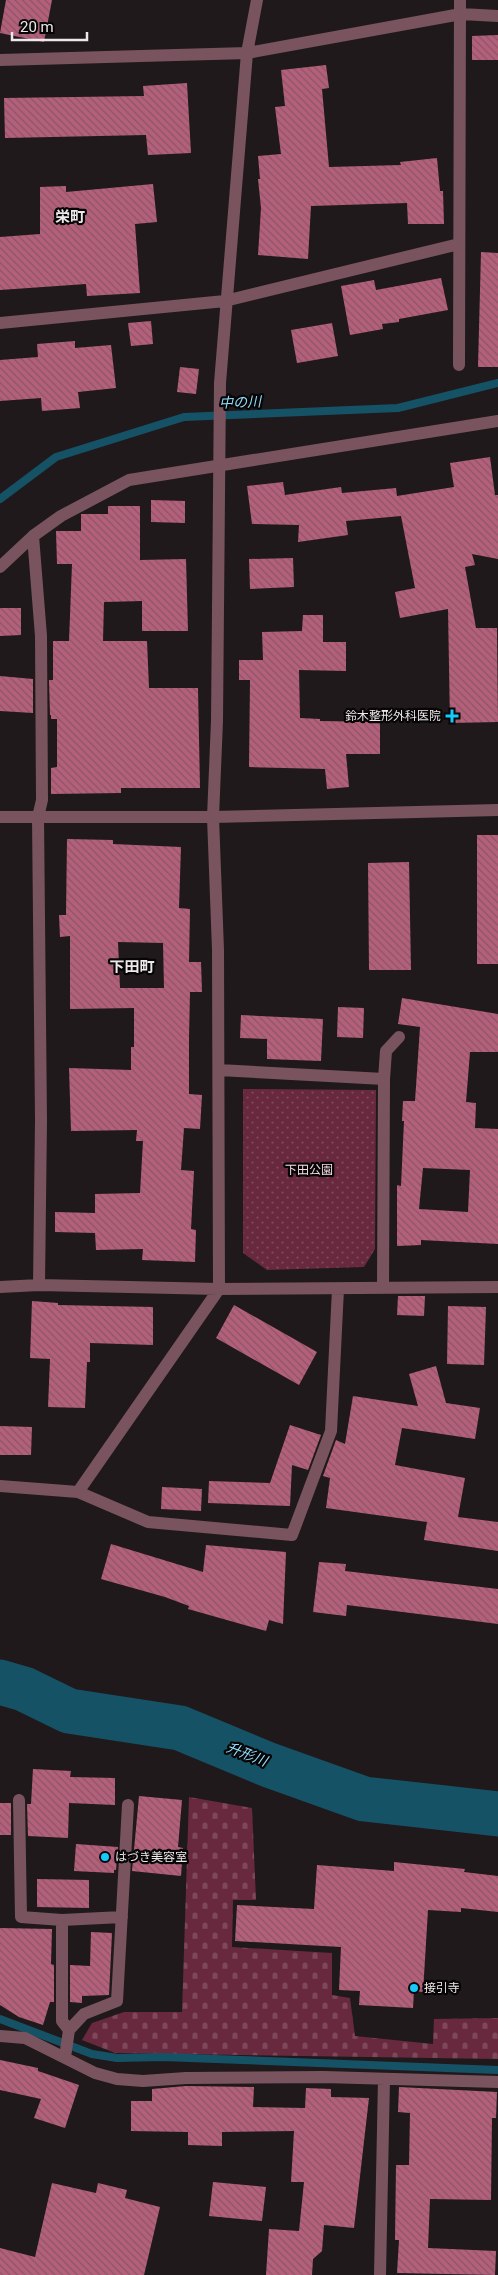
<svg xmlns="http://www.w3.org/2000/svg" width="498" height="2275" viewBox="0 0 498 2275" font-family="Roboto,'Noto Sans JP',sans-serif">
	<defs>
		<pattern id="cemetery-stones" width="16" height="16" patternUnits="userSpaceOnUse" patternTransform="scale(1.25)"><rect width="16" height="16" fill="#68293e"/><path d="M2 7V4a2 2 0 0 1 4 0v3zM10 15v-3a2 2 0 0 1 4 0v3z" fill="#7e485a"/></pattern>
		<pattern id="park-dots" width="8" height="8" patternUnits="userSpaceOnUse" patternTransform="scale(1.25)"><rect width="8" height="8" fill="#68293e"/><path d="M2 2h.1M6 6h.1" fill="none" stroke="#7e485a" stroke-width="1.8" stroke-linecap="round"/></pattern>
		<pattern id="building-back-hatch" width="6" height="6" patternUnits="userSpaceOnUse" patternTransform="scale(1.25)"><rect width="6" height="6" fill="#b5607b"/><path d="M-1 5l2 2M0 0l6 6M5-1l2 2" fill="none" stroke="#895666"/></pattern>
	</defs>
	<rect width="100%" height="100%" fill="#1f191b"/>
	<!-- cemetery -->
	<path fill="url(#cemetery-stones)" d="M189 1797 252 1808 256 1900H233L232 1947 332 1953V1995L350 1998 355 2036 433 2044 434 2019 498 2018V2059L115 2053 82 2040 92 2023 124 2012H182Z"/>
	<!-- park -->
	<path fill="url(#park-dots)" d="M243 1089 376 1090 375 1249 364 1267 267 1270 243 1253Z"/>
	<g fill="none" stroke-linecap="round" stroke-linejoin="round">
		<!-- stream -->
		<path stroke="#165266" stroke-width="8" d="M0 499 56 457 184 417 398 408 498 383
			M0 2019 92 2054 117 2058 163 2057 498 2070"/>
		<!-- river -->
		<path stroke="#165266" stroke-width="45" d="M0 1682 24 1689 69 1711 180 1728 269 1765 364 1799 498 1814"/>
	</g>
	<!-- building -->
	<path fill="url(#building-back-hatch)" fill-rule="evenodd" d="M6 0H52L44 42 0 33Z
		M498 35V60H472V36Z
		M326 65 329 88 322 89 329 167 401 165 400 162 437 158 440 191H443L444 224H408L407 203 311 206 308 259 258 255 261 208 258 179H260L258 156 281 154 275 107 285 106 281 70Z
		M187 83 191 153 148 155 146 135 5 138 4 98 144 96 143 86Z
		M153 184 157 222 135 224 140 293 87 296 86 284 0 290V237L40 234V187L66 186V192Z
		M481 252 498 253V367H478Z
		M441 278 448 310 399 319V322L382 324 383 329 350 335 341 286 374 280 376 290Z
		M151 321 153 344 131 346 128 323Z
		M332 323 338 356 297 363 291 330Z
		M75 341V348L111 345 116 388 78 392 80 408 42 411 41 398 0 401V360L38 357 37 344Z
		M180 367 199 369 196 394 177 392Z
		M490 457 495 495H498V559L472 554 475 565 465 567 476 628H497L498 722 450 723 448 609 400 618 395 592 415 588 401 516 346 521 348 535 298 542 299 525 252 524 247 486 283 482 285 495 341 487 342 493 396 488 397 496 454 487 450 463Z
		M151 500 185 501V523L151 522Z
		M108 506H140V560L186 559 188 631H142V601L104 602 103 641H147L149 688H198L200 788H121V793L51 794V768L57 767V719H51V715H50L49 680H53V641H69L72 564H57L56 531H81V514H108Z
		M293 558 294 587 250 589 249 559Z
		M0 608H21V635L0 636Z
		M303 615H323V642H346V671L299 670 300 718 320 719V721L380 722V754H346L349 787 327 789 325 769 249 767 250 680H239V660H263L262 632 302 631Z
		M0 676 33 679V713L0 711Z
		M477 835H498V964H477Z
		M67 839 113 840V844L181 847 179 908 190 909 189 962H201L202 992H190L189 1038V1094L202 1095 200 1129 184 1128 181 1170 194 1171 191 1229 196 1230 195 1262 142 1260 143 1249 96 1250 95 1233 55 1232V1212L95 1213V1194L140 1193 143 1141H136L137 1130 71 1131 69 1068 131 1070V1047H134V1008L70 1009V936L60 937 59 915H66ZM118 942 163 943 164 988H120Z
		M409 862 411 970H369L368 863Z
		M402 998 498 1014V1052H470L466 1102 476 1103 475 1128 498 1129V1244L421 1240V1245L397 1246V1185L401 1186 404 1121H402L403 1101H415L420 1027 398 1024ZM423 1168 470 1170 468 1212 419 1209Z
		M338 1007 364 1008 363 1038 337 1037Z
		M241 1015 323 1019 321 1061 267 1059V1039L240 1038Z
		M398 1296H425L424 1316 397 1315Z
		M32 1301 58 1303V1305L153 1307V1345L90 1343V1362H87L85 1408 48 1407 50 1359 30 1358Z
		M234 1305 317 1352 299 1385 216 1338Z
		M448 1306 486 1307 484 1365 447 1364Z
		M436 1366 446 1403 480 1408 475 1439 402 1428 395 1465 465 1478 458 1517 498 1522V1551L424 1540 427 1522 326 1508 330 1478 323 1476 336 1440 345 1444 353 1396 418 1406 409 1374Z
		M290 1425 321 1435 308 1470 292 1465 290 1506 208 1503 209 1481 270 1483Z
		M0 1426 32 1427 31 1455H0Z
		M162 1487 202 1489 201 1511 161 1509Z
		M111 1544 203 1572 206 1545 286 1552 283 1624 269 1620 266 1631 188 1609 189 1606 165 1597 101 1579Z
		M319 1562 346 1564 345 1571 498 1589V1624L347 1605 346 1616 313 1612Z
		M33 1769 71 1771 70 1777 115 1778V1805L69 1803 68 1838 28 1836 27 1804H31Z
		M139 1796 182 1800 178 1847 183 1848 181 1876 132 1871Z
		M0 1803H11V1835H0Z
		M76 1844 118 1847 116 1870H114V1873L74 1871Z
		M394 1862 465 1869 464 1872 498 1876V1912L461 1908V1912L428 1910 423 1992 414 1991 413 2008 359 2005 360 1991 339 1990 341 1947 235 1941 237 1905 314 1909 317 1865 394 1871Z
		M37 1879 89 1880V1908L37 1907Z
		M0 1928 52 1929 51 1964 54 1965V2002H50L43 2025 19 2017 0 2005Z
		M91 1932 112 1933 109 1995 82 1996V2003L70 2002V1965L90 1966Z
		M0 2060 38 2068V2071L79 2085 65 2128 34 2118 41 2099 0 2090Z
		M186 2086 254 2087 253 2107 305 2108 306 2088 331 2089V2097L369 2098 354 2228 324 2225 322 2251 313 2259 312 2275H266L269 2229 299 2231 304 2182H291L294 2131 222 2132V2146L188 2145V2132L131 2131V2101H152V2089Z
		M399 2087 497 2092 496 2118H492L491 2200 430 2199 428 2248 496 2251 495 2275 397 2273 399 2240H395L396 2165H409L410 2113 398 2112Z
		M213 2182 266 2187 262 2221 209 2216Z
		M52 2183 96 2193 98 2183 127 2190 125 2198 160 2207 144 2275H0V2248L35 2257Z"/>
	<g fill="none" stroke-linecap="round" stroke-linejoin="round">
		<!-- minor -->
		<path stroke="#79545e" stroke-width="12" d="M257 0 247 53 220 383 217 721 213 817 218 950 219 1289 78 1492 148 1522 292 1535 331 1431 338 1289
			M0 60 247 53 461 14 498 16
			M0 323 225 301 459 244
			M459 365 460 0
			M33 536 41 636 42 800 38 817 41 1120 39 1285
			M0 567 33 536 61 516 129 480 498 421
			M219 1070 384 1079
			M0 1287 39 1285 219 1289 498 1287
			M383 1288 384 1079 386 1051 399 1037
			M0 1486 78 1492
			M19 1800 21 1917 62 1920 122 1917
			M62 1920V2021L69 2030
			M0 2036 25 2038 95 2073 117 2079 143 2081 186 2078 324 2077 498 2082
			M65 2057 69 2030 84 2014 117 2001 128 1805
			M380 2275 384 2079"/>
		<!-- tertiary -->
		<path stroke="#79545e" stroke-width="12" d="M0 817H213L498 810"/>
	</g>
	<!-- markers -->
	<g fill="#15cafb" stroke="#070506" stroke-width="2">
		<path d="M449.5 708.5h5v5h5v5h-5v5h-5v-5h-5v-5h5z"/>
		<circle cx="105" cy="1857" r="5"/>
		<circle cx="414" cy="1988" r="5"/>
	</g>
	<g text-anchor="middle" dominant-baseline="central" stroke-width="4.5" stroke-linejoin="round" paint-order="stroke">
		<!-- poi labels -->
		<g font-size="12" fill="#ede8e9" stroke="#070506" text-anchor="start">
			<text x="441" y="716" text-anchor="end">鈴木整形外科医院</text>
			<text x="115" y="1857">はづき美容室</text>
			<text x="424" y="1988">接引寺</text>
		</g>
		<!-- park labels -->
		<g font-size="12" fill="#f5dce2" stroke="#070506">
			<text x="309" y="1170">下田公園</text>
		</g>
		<!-- water labels -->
		<g font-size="14" font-style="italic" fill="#92defc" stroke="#070506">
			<text transform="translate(240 402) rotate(-2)">中の川</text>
			<text transform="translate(247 1754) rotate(21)">升形川</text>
		</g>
		<!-- quarter labels -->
		<g font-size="15" font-weight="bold" fill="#ede8e9" stroke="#070506">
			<text x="70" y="217">栄町</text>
			<text x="132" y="967">下田町</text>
		</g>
	</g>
	<!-- scale -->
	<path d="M12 32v8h75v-8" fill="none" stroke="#ede8e9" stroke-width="2.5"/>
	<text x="20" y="32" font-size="15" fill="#ede8e9" stroke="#070506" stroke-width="4" paint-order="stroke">20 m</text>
</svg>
